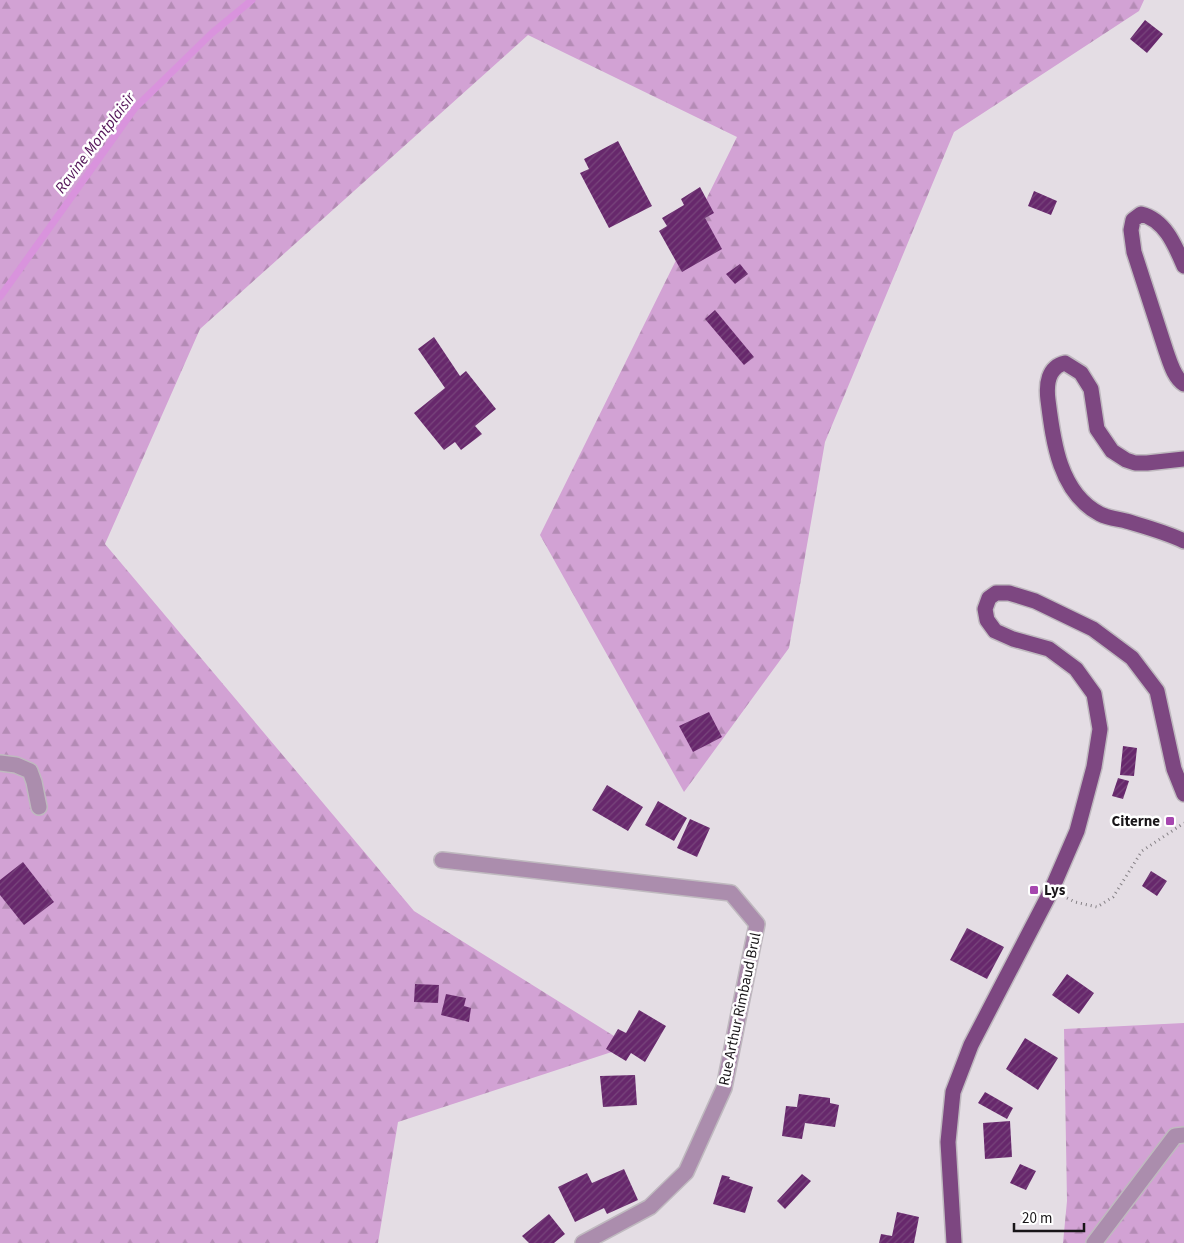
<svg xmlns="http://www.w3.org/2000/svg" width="1184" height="1243" viewBox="0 0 1184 1243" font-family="'Source Sans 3',sans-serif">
	<defs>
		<pattern id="forest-firs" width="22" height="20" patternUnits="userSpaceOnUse" patternTransform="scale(1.25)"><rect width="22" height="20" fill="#d2a2d4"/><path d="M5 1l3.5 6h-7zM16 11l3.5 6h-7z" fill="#b48bb5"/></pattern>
		<pattern id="building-hatch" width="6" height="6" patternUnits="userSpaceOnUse" patternTransform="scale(1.25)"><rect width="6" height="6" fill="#67286c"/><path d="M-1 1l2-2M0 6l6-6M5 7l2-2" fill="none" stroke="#78457c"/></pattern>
	</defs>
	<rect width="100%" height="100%" fill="#e4dde4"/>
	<!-- forest -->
	<path fill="url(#forest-firs)" d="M0 0H1144L1139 11 954 132 825 442 789 648 684 792 540 535 737 137 528 35 200 329 105 544 414 911 630 1046 398 1122 378 1243H0Z
		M1184 1023V1243H1063L1067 1201 1064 1029Z"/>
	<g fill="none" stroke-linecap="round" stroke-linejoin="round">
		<!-- stream -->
		<path stroke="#d993dd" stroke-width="7" d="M0 297 135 108 212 33 252 0"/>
	</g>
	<!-- building -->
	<path fill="url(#building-hatch)" d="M1145 20 1163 34 1147 53 1130 39Z
		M618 141 652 206 609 228 580 173 589 169 584 159Z
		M700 187 714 213 705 218 722 249 682 272 659 231 667 226 662 218 684 205 681 199Z
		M1034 191 1057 201 1051 215 1028 206Z
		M740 264 748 274 735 284 726 274Z
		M715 310 754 357 744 365 705 319Z
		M434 337 460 376 466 371 496 409 475 426 482 434 461 450 455 442 444 450 414 413 445 388 418 349Z
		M709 712 722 737 693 752 679 726Z
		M1123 746 1137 748 1134 776 1120 775Z
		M1118 778 1129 781 1123 799 1112 796Z
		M607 785 643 807 628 831 592 810Z
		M658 801 687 818 674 841 645 825Z
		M690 819 710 828 697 857 677 848Z
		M23 862 54 902 24 925 0 895V880Z
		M1151 871 1167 881 1157 896 1142 886Z
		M967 928 1004 947 987 979 950 960Z
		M1067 974 1094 993 1079 1014 1052 995Z
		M415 984 439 985 438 1003 414 1002Z
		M446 994 466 998 464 1006 471 1008 469 1022 441 1015Z
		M639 1010 666 1026 645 1062 631 1053 626 1061 606 1049 618 1029 626 1033Z
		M1025 1038 1058 1058 1038 1090 1006 1069Z
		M635 1075 637 1105 603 1107 600 1076Z
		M985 1092 1013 1108 1007 1119 978 1103Z
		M799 1094 830 1098V1103L839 1105 835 1127 805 1123 802 1139 782 1136 786 1106 797 1107Z
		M1010 1121 1012 1157 985 1159 983 1123Z
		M1020 1164 1036 1171 1026 1190 1010 1183Z
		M624 1169 638 1200 607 1214 604 1208 575 1222 558 1187 587 1173 592 1183Z
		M802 1174 811 1181 785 1209 777 1201Z
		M722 1175 730 1177 729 1179 753 1187 745 1213 713 1204Z
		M897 1212 919 1217 914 1243H879L881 1234 892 1236Z
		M549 1214 565 1234 554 1243H529L522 1236Z"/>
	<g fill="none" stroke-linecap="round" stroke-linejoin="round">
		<!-- minor casing -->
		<g stroke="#bfb9bf" stroke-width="18">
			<path id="minor" d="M0 763 16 765 30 771 34 782 39 807
				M442 860 731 893 757 924 724 1088 686 1172 650 1207 583 1243
				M1094 1243 1175 1136 1184 1135"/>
		</g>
		<!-- major casing -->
		<g stroke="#bfb9bf" stroke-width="18">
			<path id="major" d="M1184 266C1175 245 1165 220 1141 214L1133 220 1131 230 1134 252 1166 351C1170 362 1174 378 1184 384
				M1184 459 1147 463H1135L1126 460 1112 451 1097 429 1091 389 1081 373 1065 363C1048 367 1046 384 1048 400 1053 440 1059 493 1100 514 1108 518 1118 519 1126 521 1146 527 1165 532 1184 541
				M954 1243 948 1142 953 1092 971 1045 1051 891 1077 831 1094 767 1100 729 1094 694 1076 669 1049 649 1013 639 995 631 987 620 985 609 989 598 996 593H1009L1035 601 1093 629 1132 658 1157 691 1174 769 1184 794"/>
		</g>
		<!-- path -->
		<path stroke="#858085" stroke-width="3" stroke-dasharray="1 4" stroke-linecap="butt" d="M1067 898 1075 902 1097 907 1113 897 1142 851 1184 823"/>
		<!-- minor -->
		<use href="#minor" stroke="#ab8dad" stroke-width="15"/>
		<!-- major -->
		<use href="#major" stroke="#7d4781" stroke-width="15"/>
	</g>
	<!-- markers -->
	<g fill="#a646af" stroke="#fff" stroke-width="2">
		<rect x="1165" y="816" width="10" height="10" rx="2.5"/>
		<rect x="1029" y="885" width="10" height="10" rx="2.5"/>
	</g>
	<g text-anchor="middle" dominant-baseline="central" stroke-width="5" stroke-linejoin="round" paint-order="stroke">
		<!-- poi labels -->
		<g font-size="15" font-weight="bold" fill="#181518" stroke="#fff" text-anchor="end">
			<text x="1160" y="821">Citerne</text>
			<text x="1044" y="890" text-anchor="start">Lys</text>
		</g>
		<!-- street labels -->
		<g font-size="15" fill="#181518" stroke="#fff">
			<text transform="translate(740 1009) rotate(-78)">Rue Arthur Rimbaud Brul</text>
		</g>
		<!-- water labels -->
		<g font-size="16" font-style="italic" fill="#511256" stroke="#fff">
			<text transform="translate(95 143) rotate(-53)">Ravine Montplaisir</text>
		</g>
	</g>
	<!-- scale -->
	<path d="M1014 1223v8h70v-8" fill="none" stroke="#181518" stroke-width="2.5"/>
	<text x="1022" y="1223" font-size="15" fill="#181518" stroke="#ffffff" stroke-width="4" paint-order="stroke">20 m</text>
</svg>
